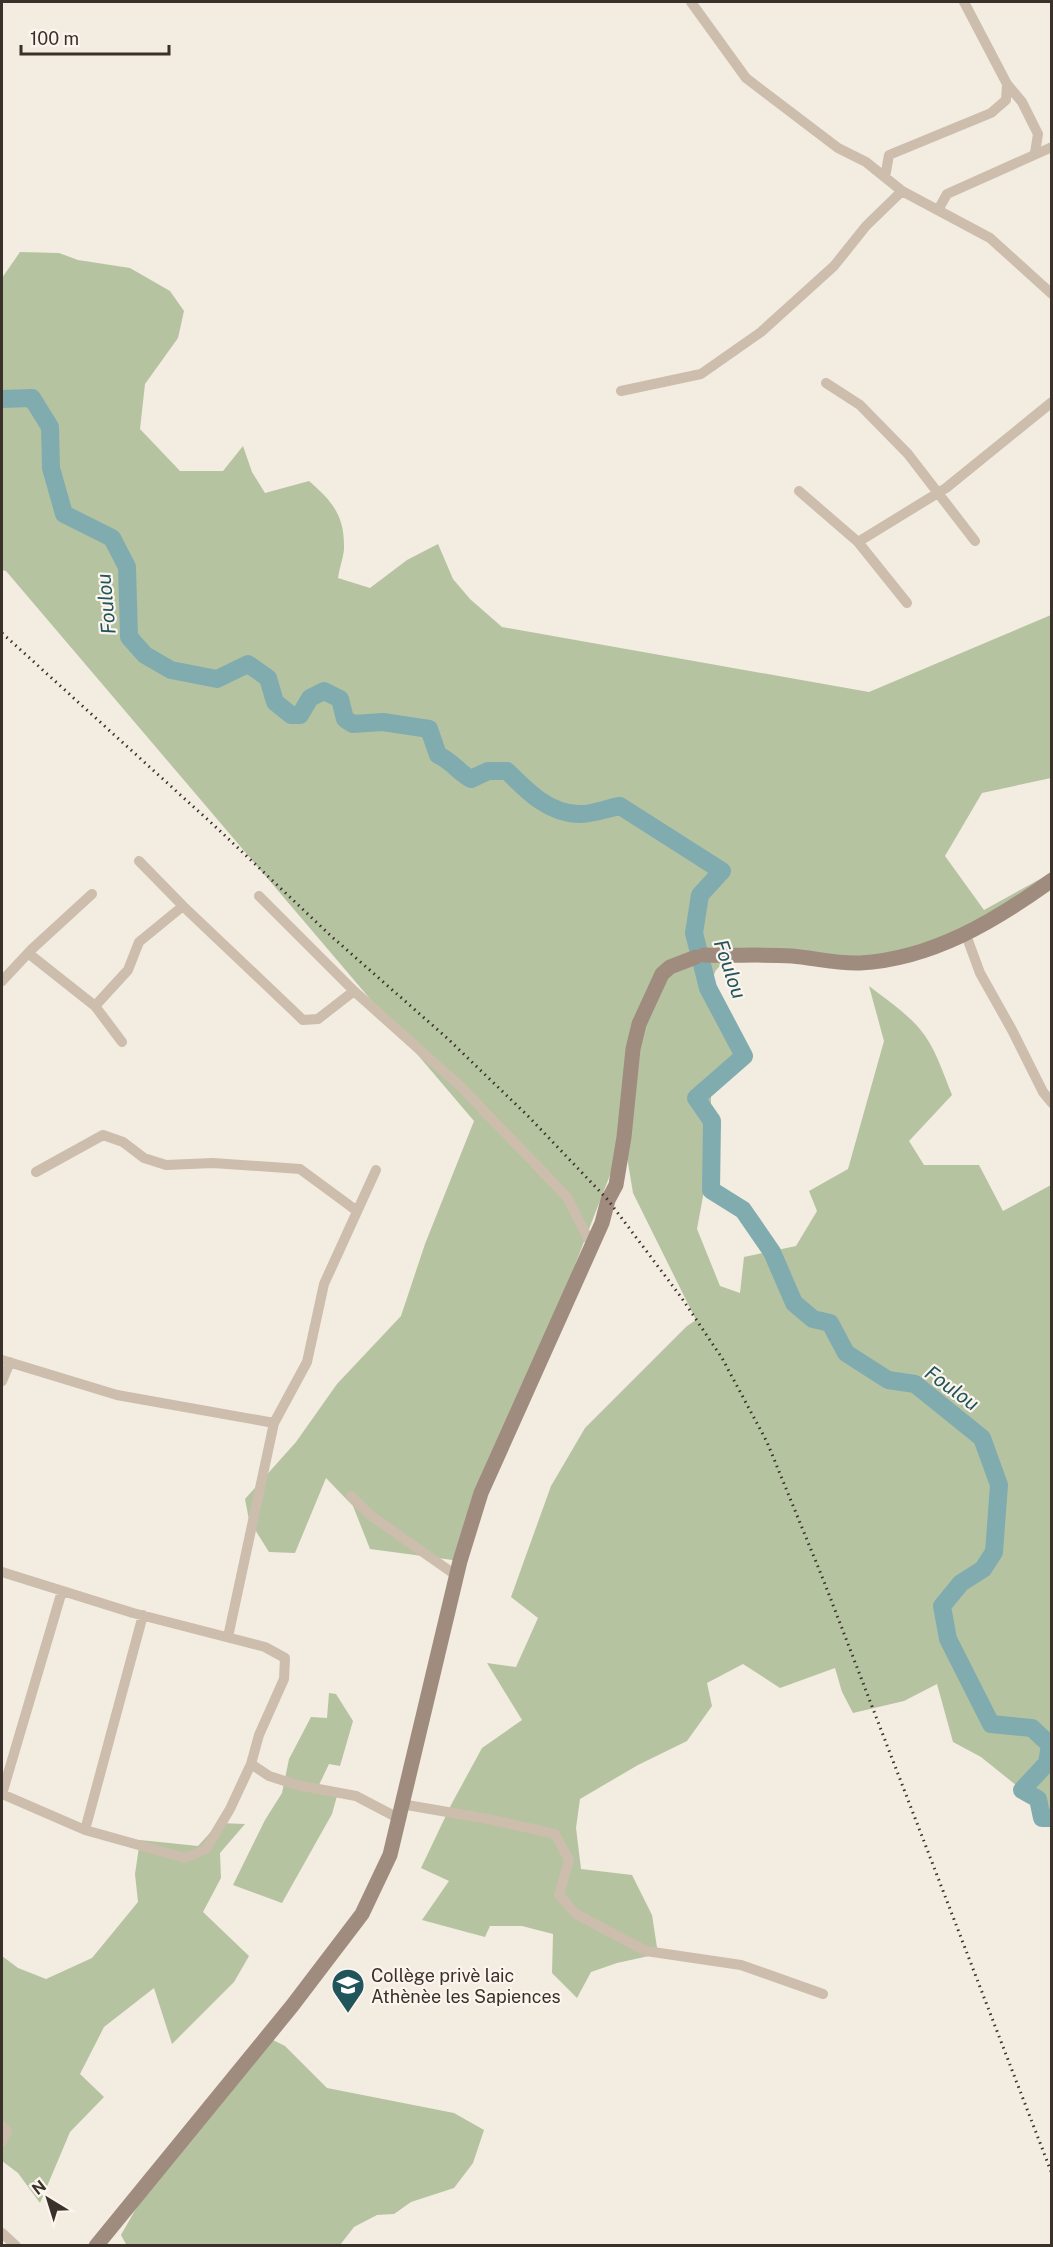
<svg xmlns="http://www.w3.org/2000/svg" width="1053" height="2247" viewBox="0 0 1053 2247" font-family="'Public Sans',sans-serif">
	<rect width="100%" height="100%" fill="#f3ece1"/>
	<!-- green -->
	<path fill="#b6c3a1" d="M20 252 59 253 78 260 130 268 170 291 184 311 178 338 145 384 140 429 180 471H223L243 446 252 472 265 493 309 481C333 502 345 516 344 550 343 559 339 569 338 578L370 588 407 560 438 544 453 579 470 599 502 627 869 692 1051 615V778L982 793 945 856 984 910 1051 873 1016 906 905 956H730L716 970 708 988 744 1056 731 1074 711 1096V1190L704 1191 697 1229 720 1286 740 1293 744 1257 796 1246 817 1211 809 1191 848 1169 884 1041 869 986C886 999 905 1012 919 1028 935 1046 943 1073 952 1095L909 1141 924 1165H979L1003 1211 1051 1185V1818H1042L1038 1799 1022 1790 981 1757 953 1742 937 1684 904 1701 853 1713 842 1692 835 1668 780 1688 743 1664 707 1683 712 1706 687 1741 638 1765 580 1799 576 1828 581 1869 632 1875 652 1915 658 1954 617 1963 591 1972 577 1998 552 1973 553 1934 522 1926H490L485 1937 422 1920 449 1881 421 1868 451 1805 482 1748 522 1720 487 1663 516 1667 538 1618 511 1597 551 1486 585 1428 687 1326 696 1320 633 1193 624 1139 460 1561 370 1549 353 1506 326 1478 295 1553 269 1552 249 1520 245 1499 296 1442 337 1384 401 1316 425 1244 474 1121 6 571 2 570V278Z
		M329 1693 336 1694 353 1721 340 1766 329 1764 318 1787 337 1796 332 1814 282 1903 233 1885 265 1820 282 1793 289 1759 311 1717 327 1718Z
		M219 1823 245 1824 220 1853 221 1878 203 1912 249 1956 234 1982 172 2044 154 1988 104 2027 80 2074 104 2097 70 2132 40 2203 18 2173 2 2161V1956L18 1968 46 1979 92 1958 138 1902 135 1874 140 1840 198 1846Z
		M267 2037 285 2046 327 2088 454 2113 484 2130 473 2163 454 2188 411 2202 394 2214 377 2215 354 2227 340 2245 127 2246 121 2235 155 2175Z"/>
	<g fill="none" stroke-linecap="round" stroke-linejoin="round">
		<!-- river -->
		<path stroke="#80acb0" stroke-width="18" d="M2 399 32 398 50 427 51 468 64 514 112 538 127 567 129 637 145 655 171 670 217 679 248 664 268 678 275 702 291 715H300L310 698 324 691 340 699 345 719 353 724 383 722 429 729 438 755C452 761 458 772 471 779L488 771H507C527 791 548 813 578 814 591 815 607 808 620 806L722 871 700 895 694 933 708 988 744 1056 696 1098 712 1121 711 1190 743 1210 772 1252 794 1303 813 1319 830 1323 846 1353 888 1380 915 1384 982 1438 999 1485 994 1552 983 1569 961 1583 942 1606 948 1639 991 1724 1032 1728 1050 1745 1047 1763 1022 1790 1038 1799 1042 1818H1052"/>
		<!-- street -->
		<path stroke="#ccbdad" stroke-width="10" d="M691 2 746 78 838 148 866 162 902 191 990 238 1052 294
			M964 2 1007 84 1022 102 1038 134 1035 153
			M885 177 889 155 991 113 1006 100 1007 84
			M938 210 947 194 1052 147
			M826 383 860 405 908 454 975 541
			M621 391 701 374 761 332 834 266 866 226 902 191
			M799 491 858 542 907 603
			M858 542 946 488 1052 402
			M139 861 183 906 303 1020 318 1019 354 991
			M259 896 354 991 460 1086 567 1197 591 1244
			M966 935 980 973 1012 1030 1043 1092 1052 1103
			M28 953 95 1006 122 1042
			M2 981 32 949 92 894
			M95 1006 128 970 139 942 183 906
			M36 1172 103 1135 123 1142 144 1158 166 1165 213 1163 300 1169 357 1211
			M2 1360 117 1395 274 1423
			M2 1381 10 1362
			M351 1496 370 1515 457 1576
			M2 1572 133 1613 265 1647 285 1658 284 1679 259 1735 251 1764 269 1776 297 1785 356 1796 398 1818
			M62 1591 2 1794 85 1830 185 1858 206 1849 230 1809 251 1764
			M228 1637 274 1423 307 1362 324 1284 376 1170
			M401 1804 488 1819 555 1834 569 1860 559 1895 576 1914 646 1951 741 1965 823 1994
			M85 1830 143 1615
			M2 2126 7 2131 2 2142
			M2 2233 16 2246"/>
		<!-- secondary -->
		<path stroke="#a08c7e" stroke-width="15" d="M704 955C733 956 763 954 792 956 814 958 838 964 860 963 932 959 995 921 1052 880
			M96 2246 292 2006 362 1914 390 1855 460 1561 481 1493 602 1223 608 1200 616 1185 624 1137 633 1049 639 1024 662 974 670 967 696 957"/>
		<!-- rail -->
		<path stroke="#3a312b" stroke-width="3" stroke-dasharray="1.5 4.5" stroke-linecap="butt" d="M2 633 218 829 331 936 447 1038 528 1116 608 1200 681 1297 722 1358 767 1442 823 1579 1052 2174"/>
	</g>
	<!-- icons -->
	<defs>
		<g id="school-pin" transform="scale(1.725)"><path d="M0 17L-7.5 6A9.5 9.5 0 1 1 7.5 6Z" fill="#21555c" stroke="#fbf5ee"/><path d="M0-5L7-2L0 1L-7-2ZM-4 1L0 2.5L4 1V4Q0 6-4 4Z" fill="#fff"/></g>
	</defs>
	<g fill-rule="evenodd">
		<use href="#school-pin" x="348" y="1985"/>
	</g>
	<g text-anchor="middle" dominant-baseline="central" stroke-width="4.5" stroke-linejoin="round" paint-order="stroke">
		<!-- poi labels -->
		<g font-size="18" fill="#3a312b" stroke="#fbf5ee" text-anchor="start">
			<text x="371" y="1975">Collège privè laic<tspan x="371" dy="21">Athènèe les Sapiences</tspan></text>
		</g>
		<!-- water labels -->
		<g font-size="20" font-style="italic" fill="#21555c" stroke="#fbf5ee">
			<text transform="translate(106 604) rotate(-95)">Foulou</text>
			<text transform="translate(730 969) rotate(71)">Foulou</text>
			<text transform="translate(952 1388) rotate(36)">Foulou</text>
		</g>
	</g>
	<!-- border -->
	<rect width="1053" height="2247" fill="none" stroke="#3a312b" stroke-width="6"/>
	<!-- north arrow -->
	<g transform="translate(48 2199) rotate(322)" stroke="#fbf5ee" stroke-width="4.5" paint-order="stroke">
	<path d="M0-4.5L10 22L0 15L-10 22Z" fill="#3a312b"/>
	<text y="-9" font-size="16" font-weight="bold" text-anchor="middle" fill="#3a312b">N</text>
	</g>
	<!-- scale -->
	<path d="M21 45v9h148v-9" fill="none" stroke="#3a312b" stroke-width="3"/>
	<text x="30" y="45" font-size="18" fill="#3a312b" stroke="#fbf5ee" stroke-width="4.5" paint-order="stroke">100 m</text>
</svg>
